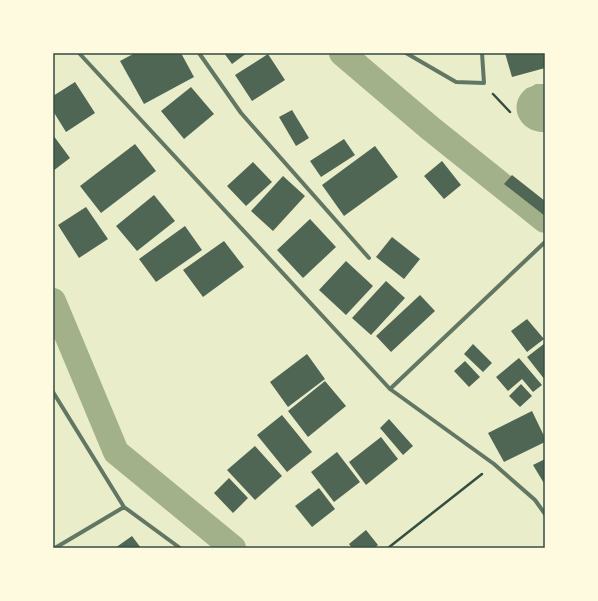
<svg xmlns="http://www.w3.org/2000/svg" width="598" height="601" viewBox="0 0 598 601" font-family="Georgia,serif">
	<rect width="100%" height="100%" fill="#e9edc9"/>
	<!-- water -->
	<path fill="#a3b18a" d="M536 84H545V132C519 133 506 104 527 88 530 87 533 86 536 84Z"/>
	<g fill="none" stroke-linecap="round" stroke-linejoin="round">
		<!-- canal -->
		<path stroke="#a3b18a" stroke-width="26" d="M342 53 430 128 545 220
			M53 301 116 452 233 548"/>
	</g>
	<!-- building -->
	<path fill="#4f6655" d="M135 53H181L194 77 144 104 120 61Z
		M224 53H247L232 64Z
		M505 53H545V68L512 77Z
		M268 54 285 80 252 101 235 75Z
		M75 82 95 113 66 132 53 111V96Z
		M191 87 214 114 184 139 161 111Z
		M292 110 309 138 296 146 279 117Z
		M53 135 70 158 53 171Z
		M344 139 355 155 321 177 310 161Z
		M135 144 156 171 101 213 80 186Z
		M375 146 398 177 344 216 322 185Z
		M442 161 461 185 444 199 424 176Z
		M253 162 272 182 246 206 227 186Z
		M512 175 545 201V216L504 184Z
		M283 176 305 196 273 231 251 211Z
		M154 195 175 221 137 251 116 226Z
		M86 207 108 239 79 258 58 225Z
		M310 219 336 247 303 278 277 250Z
		M185 226 202 250 156 282 139 259Z
		M392 237 420 259 404 279 376 257Z
		M224 241 244 267 203 297 183 270Z
		M346 261 373 286 346 315 319 290Z
		M386 281 405 298 371 335 352 318Z
		M420 295 435 311 391 352 376 336Z
		M527 319 544 339 527 352 511 331Z
		M545 343V380L527 357Z
		M473 344 492 363 483 372 464 354Z
		M307 354 325 379 288 407 270 382Z
		M519 358 542 385 533 392 522 379 508 391 496 377Z
		M465 361 480 377 469 387 454 371Z
		M325 381 346 406 308 437 288 411Z
		M521 384 532 396 520 407 509 396Z
		M532 411 545 438V442L504 462 488 433Z
		M282 415 312 452 287 472 257 435Z
		M389 419 413 446 403 455 380 428Z
		M381 437 398 459 366 485 349 462Z
		M255 446 282 476 255 500 227 470Z
		M337 452 360 482 334 502 311 472Z
		M545 459V485L533 465Z
		M229 478 248 498 233 513 214 493Z
		M319 488 335 509 312 527 295 506Z
		M366 530 378 545 374 548H352L349 544Z
		M132 536 141 548H115Z"/>
	<g fill="none" stroke-linecap="round" stroke-linejoin="round">
		<!-- path -->
		<path stroke="#344e41" stroke-width="2.5" d="M493 94 510 112
			M388 548 482 474"/>
		<!-- minor -->
		<path stroke="#617663" stroke-width="4" d="M79 53 390 389 494 464 535 500 545 514
			M199 53 241 113 369 258
			M406 53 456 82 484 83 482 53
			M390 389 545 242
			M53 392 124 507 180 548
			M55 548 124 507"/>
	</g>
	<!-- border -->
	<rect width="598" height="601" fill="none" stroke="#fefae0" stroke-width="108"/>
	<rect x="54" y="54" width="490" height="493" fill="none" stroke="#344e41" stroke-width="1.5"/>
</svg>
